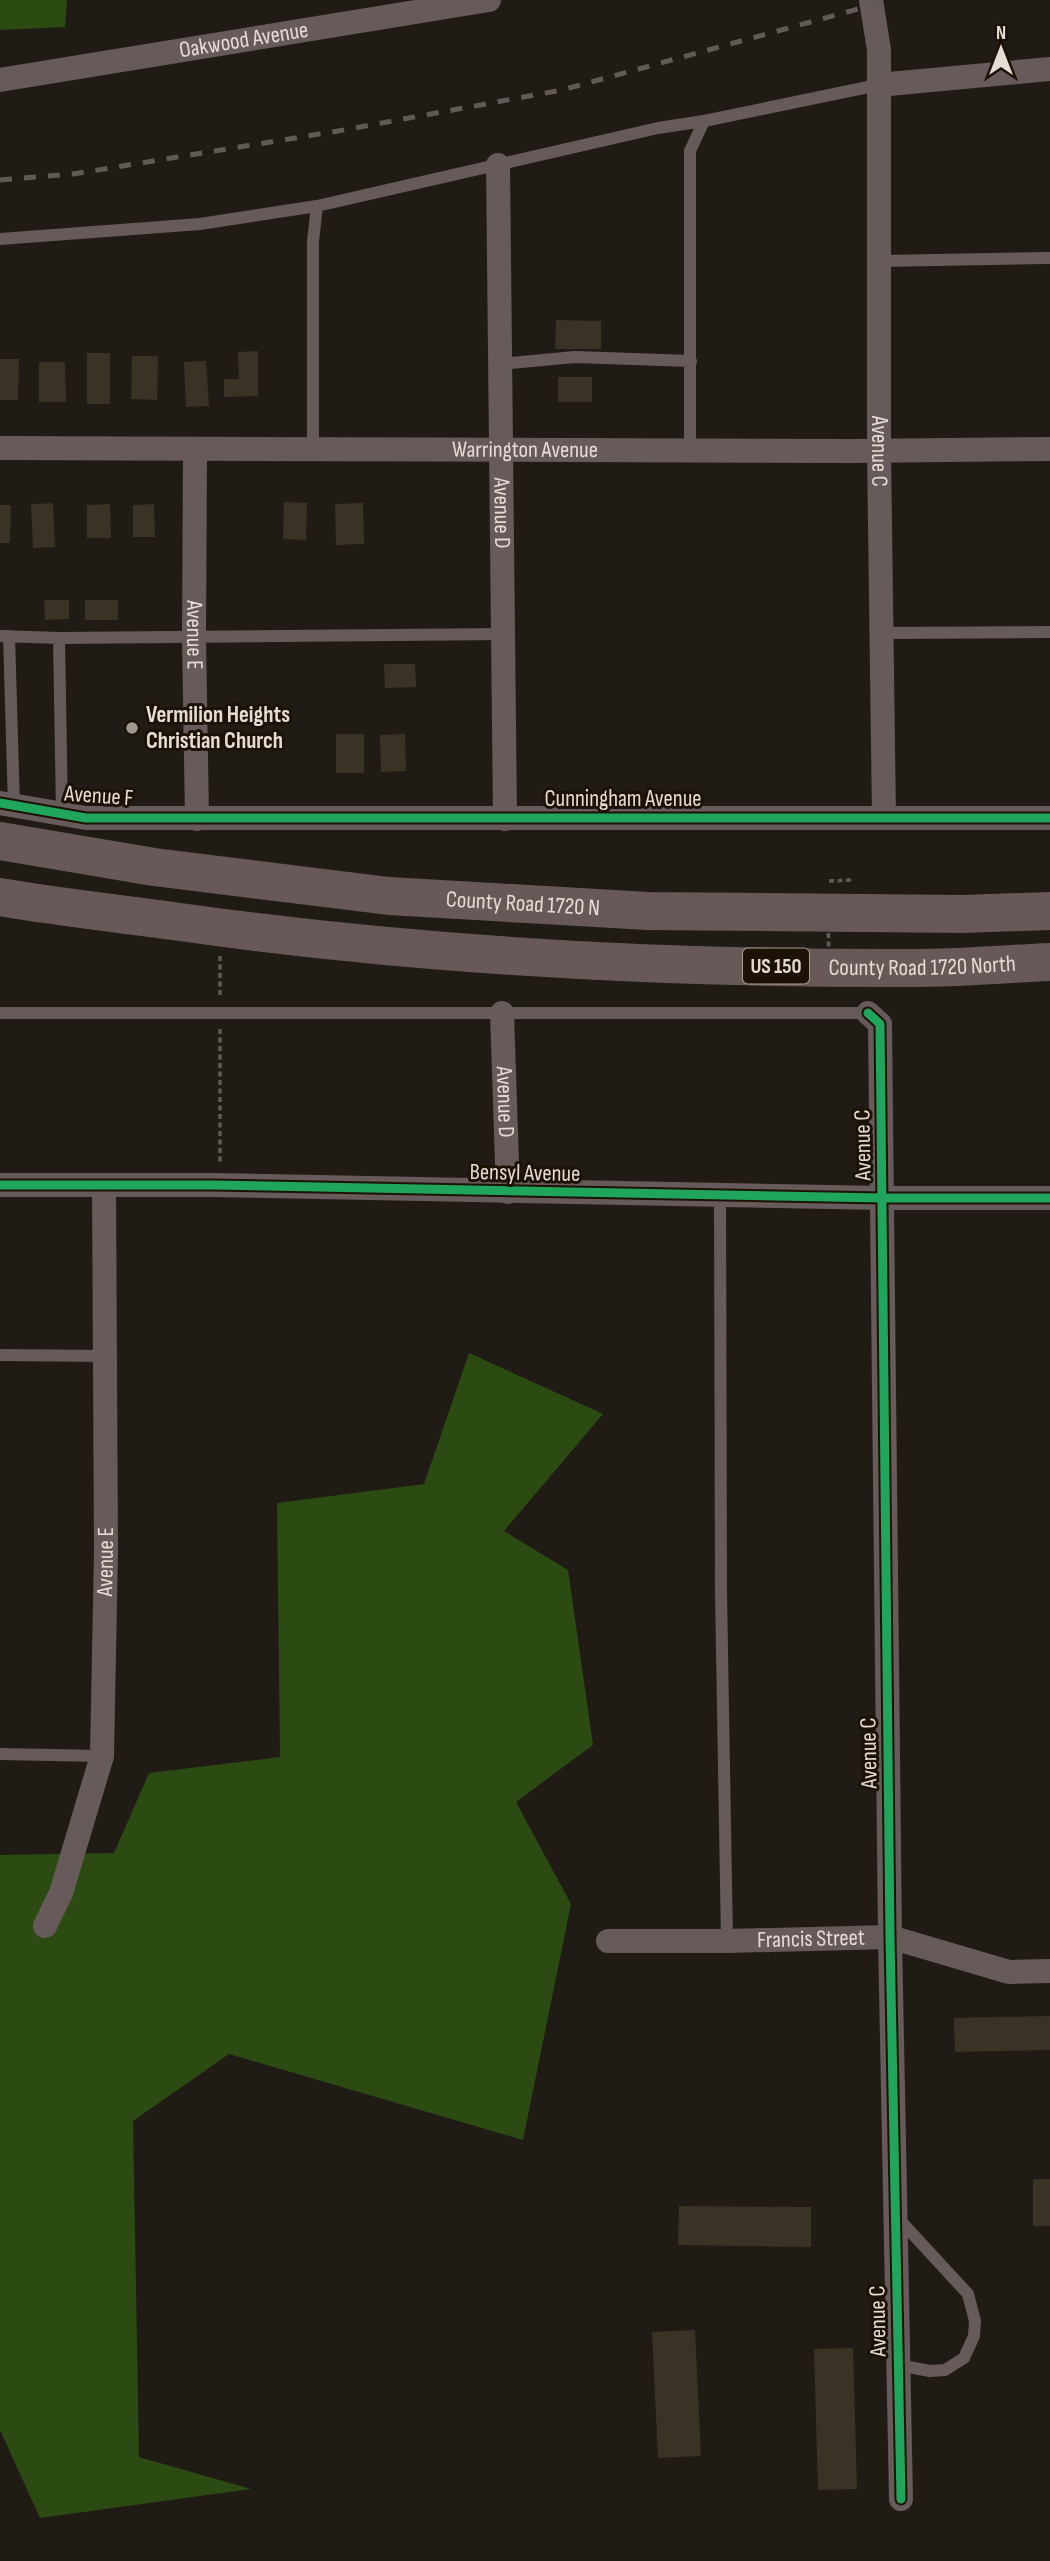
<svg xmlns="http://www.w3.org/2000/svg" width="1050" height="2561" viewBox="0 0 1050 2561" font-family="'Sofia Sans Condensed',sans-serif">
	<rect width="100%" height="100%" fill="#211b15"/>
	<!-- forest -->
	<path fill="#2b4b13" d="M0 0H67L65 27 0 30Z
		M469 1353 603 1414 504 1531 568 1570 593 1745 516 1802 571 1904 523 2140 229 2054 133 2121 139 2457 251 2489 40 2518 0 2430V1855L114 1853 149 1773 280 1757 277 1503 424 1484Z"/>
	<!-- building -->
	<path fill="#3b3226" d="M556 320 601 321V349H555Z
		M258 351V396L224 397V379H239L238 352Z
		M87 353H110V404H87Z
		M132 356H158L157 400 131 399Z
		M0 359H19L18 400H0Z
		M206 361 209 406 186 407 184 362Z
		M39 362H65L66 402H39Z
		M558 377H592V402H558Z
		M284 502 307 503 306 540 283 539Z
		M53 503 55 547 33 548 31 504Z
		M363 503 364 544 336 545 335 504Z
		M110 504 111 538H87V505Z
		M154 504 155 537H133V505Z
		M0 505H11L10 543H0Z
		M44 600H69V619L45 620Z
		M85 600H118V620H85Z
		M384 664H415L416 687 385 688Z
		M336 734H364V773H336Z
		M405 734 406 771 381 772 380 735Z
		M1050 2016V2050L955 2052 954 2018Z
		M1033 2179H1050V2226H1033Z
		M679 2206 811 2207V2247L678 2245Z
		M695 2330 701 2456 658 2458 652 2332Z
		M853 2348 857 2489 818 2490 814 2349Z"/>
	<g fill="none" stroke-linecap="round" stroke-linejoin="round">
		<!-- path -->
		<path stroke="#625a57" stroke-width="3.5" stroke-dasharray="5 3.5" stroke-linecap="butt" d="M829 881 852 880
			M220 956V997
			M220 1029V1162"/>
		<!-- lane -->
		<path stroke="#675a5a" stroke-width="12" d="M0 239 200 224 317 206 658 128 704 121 878 85
			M879 261 1050 258
			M501 364 575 357 691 361
			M313 450V241L317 206
			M690 450V151L704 121
			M883 633 1050 632
			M0 636 59 638 505 634
			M9 636 14 806
			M59 638 62 814
			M0 1013H868
			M720 1196 721 1592 727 1941
			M0 1355 105 1356
			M0 1754 102 1756
			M896 2216 968 2294 975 2321 974 2336 964 2358 945 2370 930 2371 898 2365"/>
		<!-- street -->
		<g stroke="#675a5a" stroke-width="24">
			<path id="s1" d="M871 0 879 50V451L884 818"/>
			<path id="s2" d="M0 80 489 0"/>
			<path d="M878 85 1050 69"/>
			<path id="s3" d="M498 165 505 819"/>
			<path id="s4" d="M0 448 851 451 1050 449"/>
			<path id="s5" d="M195 449 194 637 197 819"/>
			<path d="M0 803 86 818H1050"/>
			<path id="s6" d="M502 1013 508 1192"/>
			<path d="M868 1013 880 1024 890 1937 901 2499"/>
			<path d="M0 1185H212L883 1198H1050"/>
			<path id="s7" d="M45 1926 61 1893 102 1756 106 1551 104 1186"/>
			<path id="s8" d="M608 1941H727L890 1937 1009 1972 1050 1971"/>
		</g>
		<!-- primary -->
		<g stroke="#685958" stroke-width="38">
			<path id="s9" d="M0 841 154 867 389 896 648 911 963 914 1050 911"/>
			<path id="s10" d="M0 897C57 907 115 913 173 921 418 956 665 969 912 968 958 968 1004 964 1050 962"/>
		</g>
		<!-- rail -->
		<path stroke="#625a57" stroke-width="5" stroke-dasharray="12 12" stroke-linecap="butt" d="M0 180 73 174 338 131 562 90 891 0"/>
		<!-- path-bridge -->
		<path stroke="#625a57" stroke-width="3.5" stroke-dasharray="5 3.5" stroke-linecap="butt" d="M828 899 829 984"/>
		<!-- cycleway casing -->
		<g stroke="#1d1206" stroke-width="13">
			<path id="cycleway" d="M0 803 86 818H1050
				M868 1013 880 1024 890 1937 901 2499
				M0 1185H212L883 1198H1050"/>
		</g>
		<!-- cycleway -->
		<use href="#cycleway" stroke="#20a55d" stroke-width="9"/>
	</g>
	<!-- markers -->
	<circle fill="#a09992" stroke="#1d1206" stroke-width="2.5" cx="132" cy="728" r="7"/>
	<g text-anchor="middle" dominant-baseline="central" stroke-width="6" stroke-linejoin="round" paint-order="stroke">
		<!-- shield labels -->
		<rect fill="#1d1206" stroke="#a9a097" stroke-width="2" x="743" y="948.5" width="66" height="35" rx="5"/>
		<g font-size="21" font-weight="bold" fill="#e5ddd5">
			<text x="776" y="966">US 150</text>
		</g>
		<!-- street labels -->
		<g font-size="23" fill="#e5ddd5" stroke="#1d1206">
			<text stroke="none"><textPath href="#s2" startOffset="247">Oakwood Avenue</textPath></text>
			<text stroke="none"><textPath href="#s4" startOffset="525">Warrington Avenue</textPath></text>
			<text stroke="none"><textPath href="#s1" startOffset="452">Avenue C</textPath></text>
			<text stroke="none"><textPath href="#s3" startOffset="348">Avenue D</textPath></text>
			<text stroke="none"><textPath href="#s5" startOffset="186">Avenue E</textPath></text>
			<text transform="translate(99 796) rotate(4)">Avenue F</text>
			<text x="623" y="799">Cunningham Avenue</text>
			<text stroke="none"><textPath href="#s9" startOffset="527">County Road 1720 N</textPath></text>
			<text stroke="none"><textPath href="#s10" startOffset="926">County Road 1720 North</textPath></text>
			<text stroke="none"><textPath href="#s6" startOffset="89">Avenue D</textPath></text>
			<text transform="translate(863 1145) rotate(-91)">Avenue C</text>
			<text transform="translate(525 1173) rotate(1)">Bensyl Avenue</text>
			<text stroke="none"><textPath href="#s7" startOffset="374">Avenue E</textPath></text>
			<text transform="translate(869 1753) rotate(-91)">Avenue C</text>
			<text stroke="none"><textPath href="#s8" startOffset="203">Francis Street</textPath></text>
			<text transform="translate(878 2321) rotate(-91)">Avenue C</text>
		</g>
		<!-- poi labels -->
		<g font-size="23" font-weight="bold" fill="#e5ddd5" stroke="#1d1206" text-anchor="start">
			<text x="146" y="715">Vermilion Heights<tspan x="146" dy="26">Christian Church</tspan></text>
		</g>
	</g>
	<!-- north arrow -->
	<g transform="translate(1001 49)" stroke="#1d1206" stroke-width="5" paint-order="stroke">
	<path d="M0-5L12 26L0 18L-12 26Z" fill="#e5ddd5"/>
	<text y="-10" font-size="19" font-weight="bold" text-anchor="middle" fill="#e5ddd5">N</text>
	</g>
</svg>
